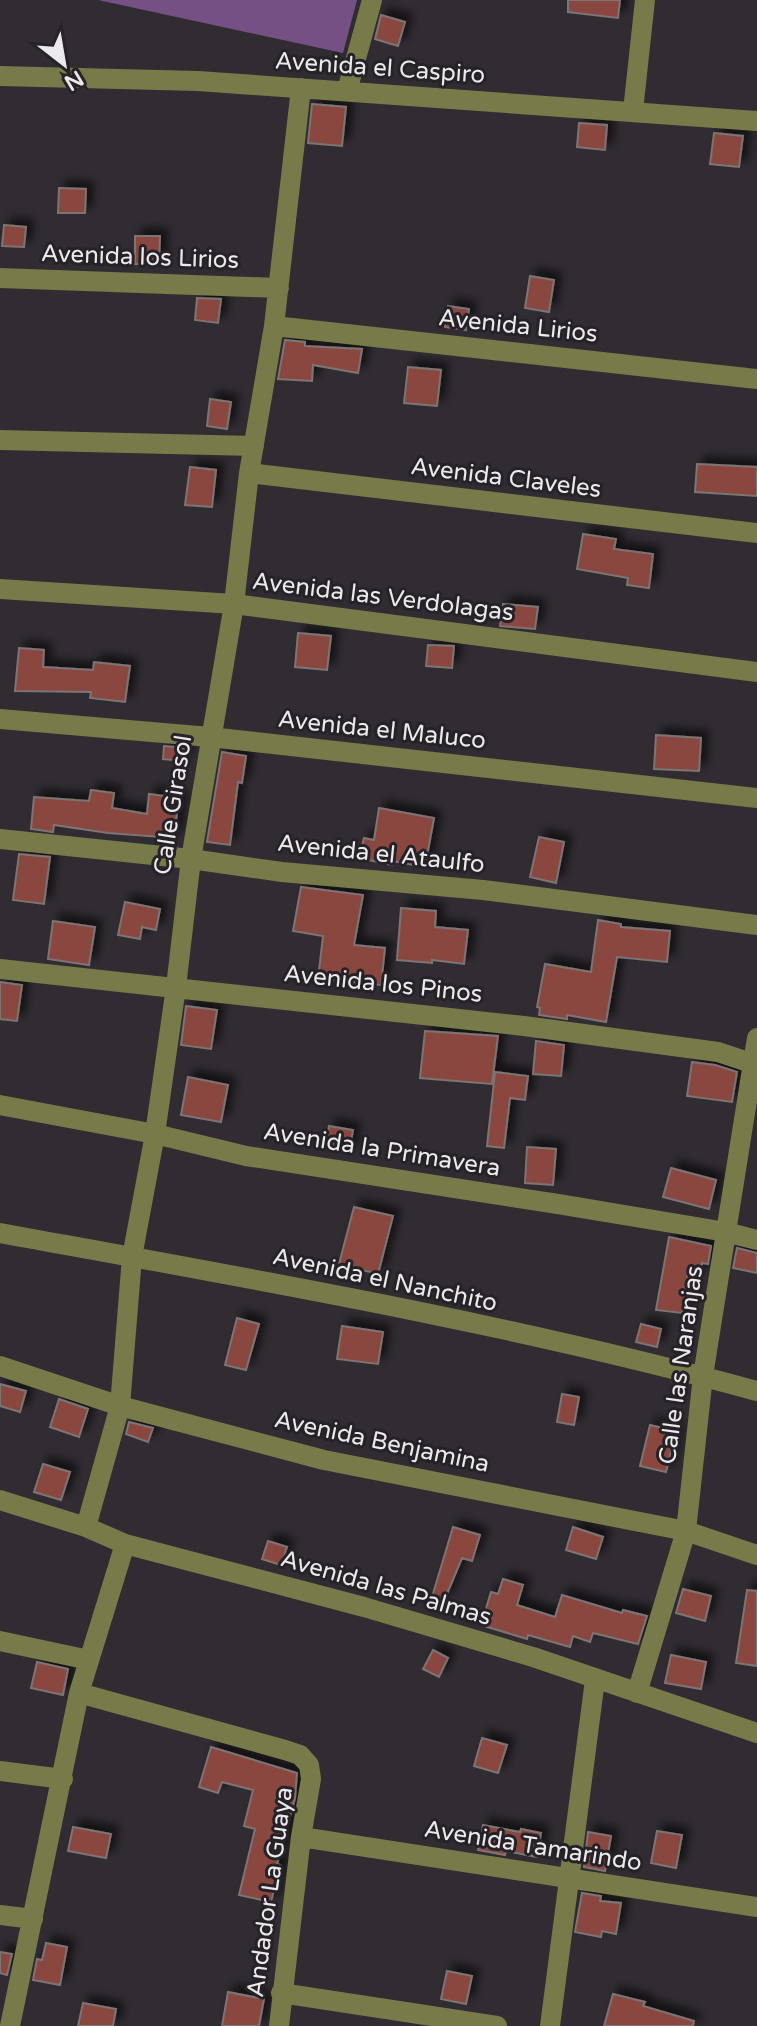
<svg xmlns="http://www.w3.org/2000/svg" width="757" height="2026" viewBox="0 0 757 2026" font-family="'Varela Round',sans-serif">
	<defs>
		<filter id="shadow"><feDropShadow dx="7" dy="-7" stdDeviation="4" flood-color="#0009"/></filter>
	</defs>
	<rect width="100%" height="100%" fill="#302c32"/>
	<!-- forest -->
	<path fill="#755085" d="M98 0H357L343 53Z"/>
	<!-- building -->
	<path fill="#8a4640" stroke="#7c7473" stroke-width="2" filter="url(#shadow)" d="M568 0H620L618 18 568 12Z
		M381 15 405 22 398 46 375 39Z
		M312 104 346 107 342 146 308 143Z
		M579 123 607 125 605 150 577 147Z
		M714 133 743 136 739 167 710 164Z
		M59 188 86 189 85 213H58Z
		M4 225 26 227 24 247 2 246Z
		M135 236H160L159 264H135Z
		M530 276 554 280 549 312 525 308Z
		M197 298 221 299 218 323 195 320Z
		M448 306 469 309 466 330 445 327Z
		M285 340 305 342V346L362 349 358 373 313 365 312 381 278 379Z
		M408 367 441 370 437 406 404 403Z
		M210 399 231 402 227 429 207 426Z
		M697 464 757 467V496L695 492Z
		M190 467 216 470 212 507 185 505Z
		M583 534 616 539 614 549 653 554 649 588 627 585 628 578 577 569Z
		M503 604 538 607 535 629 500 626Z
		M298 633 331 636 327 670 295 667Z
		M428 645 454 646 452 668 426 666Z
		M19 648 44 650 43 667 93 670 94 662 130 666 125 702 90 698 91 692 15 691Z
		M656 735 701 738 699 771 654 769Z
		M164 746 185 748 184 761 163 759Z
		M222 752 246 756 242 783 238 782 230 845 207 842Z
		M91 790 114 793 112 808 147 814 149 794 179 798 174 838 108 833 54 825 53 832 31 829 34 797 89 801Z
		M379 808 434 818 425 867 392 861V865L359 858 364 838 374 840Z
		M539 837 564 842 556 883 530 877Z
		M19 854 50 857 44 904 13 900Z
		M301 887 363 895 354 945 385 948 381 985 318 979 323 936 293 931Z
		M125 902 160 909 156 930 142 927 140 939 118 935Z
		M401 908 436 911 435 927 468 930 464 964 432 960V963L397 960Z
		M598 920 621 924V927L670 931 667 962 617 957 606 1022 567 1015V1019L539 1015 540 1008 537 1007 545 964 591 972Z
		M53 921 95 927 89 965 48 959Z
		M0 982 22 985 17 1021 0 1019Z
		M186 1006 217 1010 211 1049 181 1045Z
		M425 1031 498 1036 492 1084 420 1078Z
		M536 1041 564 1045 561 1076 533 1074Z
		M692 1062 715 1065 737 1072 732 1102 687 1096Z
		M495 1072 528 1076 525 1100 510 1098 504 1148 487 1146Z
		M188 1077 228 1085 221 1122 181 1115Z
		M329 1126 353 1130 349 1152 325 1148Z
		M527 1147 556 1149 553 1185 525 1183Z
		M671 1168 716 1180 709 1209 663 1197Z
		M354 1207 393 1216 378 1274 339 1264Z
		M669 1237 711 1246 708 1264 702 1263 699 1275 688 1273 682 1313 656 1310Z
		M737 1248 757 1253V1273L733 1268Z
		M237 1318 259 1324 246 1370 225 1365Z
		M641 1324 661 1329 657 1347 636 1342Z
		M342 1326 383 1332 378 1364 337 1359Z
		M0 1384 26 1391 20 1412 0 1406Z
		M562 1394 579 1397 574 1425 557 1422Z
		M59 1399 88 1409 79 1437 50 1427Z
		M129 1422 153 1428 148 1442 126 1434Z
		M650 1425 676 1431 666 1472 640 1466Z
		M43 1464 70 1472 61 1500 34 1492Z
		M453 1527 480 1535 472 1561 462 1558 444 1601 432 1597Z
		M573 1527 603 1537 596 1559 566 1550Z
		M268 1541 287 1547 281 1565 262 1559Z
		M503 1579 523 1585 517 1605 555 1617 562 1595 622 1613 623 1610 647 1616 638 1644 593 1633 590 1642 573 1636 570 1647 528 1635 527 1639 481 1625 491 1592 498 1594Z
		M683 1589 711 1596 705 1621 676 1613Z
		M747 1590 757 1591V1666L736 1663Z
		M433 1650 448 1658 439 1677 423 1669Z
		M671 1655 706 1662 701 1689 665 1683Z
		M37 1662 68 1669 63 1695 31 1688Z
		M482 1738 507 1745 498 1773 474 1766Z
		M211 1747 297 1773 295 1798 277 1864 280 1865 271 1902 239 1895 255 1829 244 1826 253 1790 222 1782 218 1793 199 1787Z
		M483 1825 520 1832 521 1829 541 1833 537 1857 506 1851 505 1855 478 1850Z
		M73 1827 111 1834 106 1858 68 1851Z
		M657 1831 682 1835 676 1868 651 1863Z
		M588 1832 611 1836 605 1871 584 1867Z
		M582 1893 601 1896 600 1901 621 1903 616 1934 602 1931 601 1937 575 1932Z
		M46 1943 67 1947 60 1985 33 1980 37 1959 42 1960Z
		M0 1952 12 1954 7 1975 0 1973Z
		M447 1971 472 1976 466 2004 441 1999Z
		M228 1992 264 1999 259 2026H222Z
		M613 1994 645 2002 643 2006 694 2021 693 2026H604Z
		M83 2003 116 2009 113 2026H78Z"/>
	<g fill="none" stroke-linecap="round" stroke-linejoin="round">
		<!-- minor -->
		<path stroke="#777a49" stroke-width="20" d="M0 76 198 81 757 121
			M347 91 372 0
			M633 111 645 0
			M0 278 279 288
			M274 326 757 379
			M0 440 254 446
			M249 473 757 533
			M0 589 234 604 757 672
			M0 719 210 737 757 798
			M0 839 191 859 282 872 483 890 757 925
			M0 969 524 1026 718 1052 757 1065
			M0 1105 155 1134 246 1156 558 1204 726 1232 757 1240
			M0 1233C253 1279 508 1323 757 1391
			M0 1366 120 1406 324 1460 686 1531 757 1555
			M0 1500 86 1527 125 1544 364 1607 533 1657 757 1733
			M86 1527 120 1406 132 1257 155 1134 176 987 191 859 234 604 249 473 274 326 301 88
			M0 1641 89 1660
			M79 1693 285 1750 300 1755 309 1765 311 1779 301 1837 279 2026
			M637 1693 686 1531 703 1376 757 1038
			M0 1771 63 1779
			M301 1837 757 1907
			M0 1915 33 1919
			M281 1993 497 2026
			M10 2026 79 1693 125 1544
			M550 2026 595 1680"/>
	</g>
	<g text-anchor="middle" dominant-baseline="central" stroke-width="6" stroke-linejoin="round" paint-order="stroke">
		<!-- street labels -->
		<g font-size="24" fill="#ece9ed" stroke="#262328">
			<text transform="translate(380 68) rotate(4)">Avenida el Caspiro</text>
			<text transform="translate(140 257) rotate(2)">Avenida los Lirios</text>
			<text transform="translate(518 326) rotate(6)">Avenida Lirios</text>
			<text transform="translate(506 478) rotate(7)">Avenida Claveles</text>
			<text transform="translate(383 597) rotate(7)">Avenida las Verdolagas</text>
			<text transform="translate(382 730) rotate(6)">Avenida el Maluco</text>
			<text transform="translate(173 805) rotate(-81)">Calle Girasol</text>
			<text transform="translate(381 854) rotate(6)">Avenida el Ataulfo</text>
			<text transform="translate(383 984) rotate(6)">Avenida los Pinos</text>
			<text transform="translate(382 1150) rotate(9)">Avenida la Primavera</text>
			<text transform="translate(385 1280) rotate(12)">Avenida el Nanchito</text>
			<text transform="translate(681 1365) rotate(-82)">Calle las Naranjas</text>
			<text transform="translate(382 1442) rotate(12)">Avenida Benjamina</text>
			<text transform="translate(386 1588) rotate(16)">Avenida las Palmas</text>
			<text transform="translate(533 1846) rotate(9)">Avenida Tamarindo</text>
			<text transform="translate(270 1892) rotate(-82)">Andador La Guaya</text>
		</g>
	</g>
	<!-- north arrow -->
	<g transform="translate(64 64) rotate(149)" stroke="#262328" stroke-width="6" paint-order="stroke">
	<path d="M0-6L14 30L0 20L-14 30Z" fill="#ece9ed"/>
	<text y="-12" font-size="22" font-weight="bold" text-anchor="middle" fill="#ece9ed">N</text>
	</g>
</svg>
